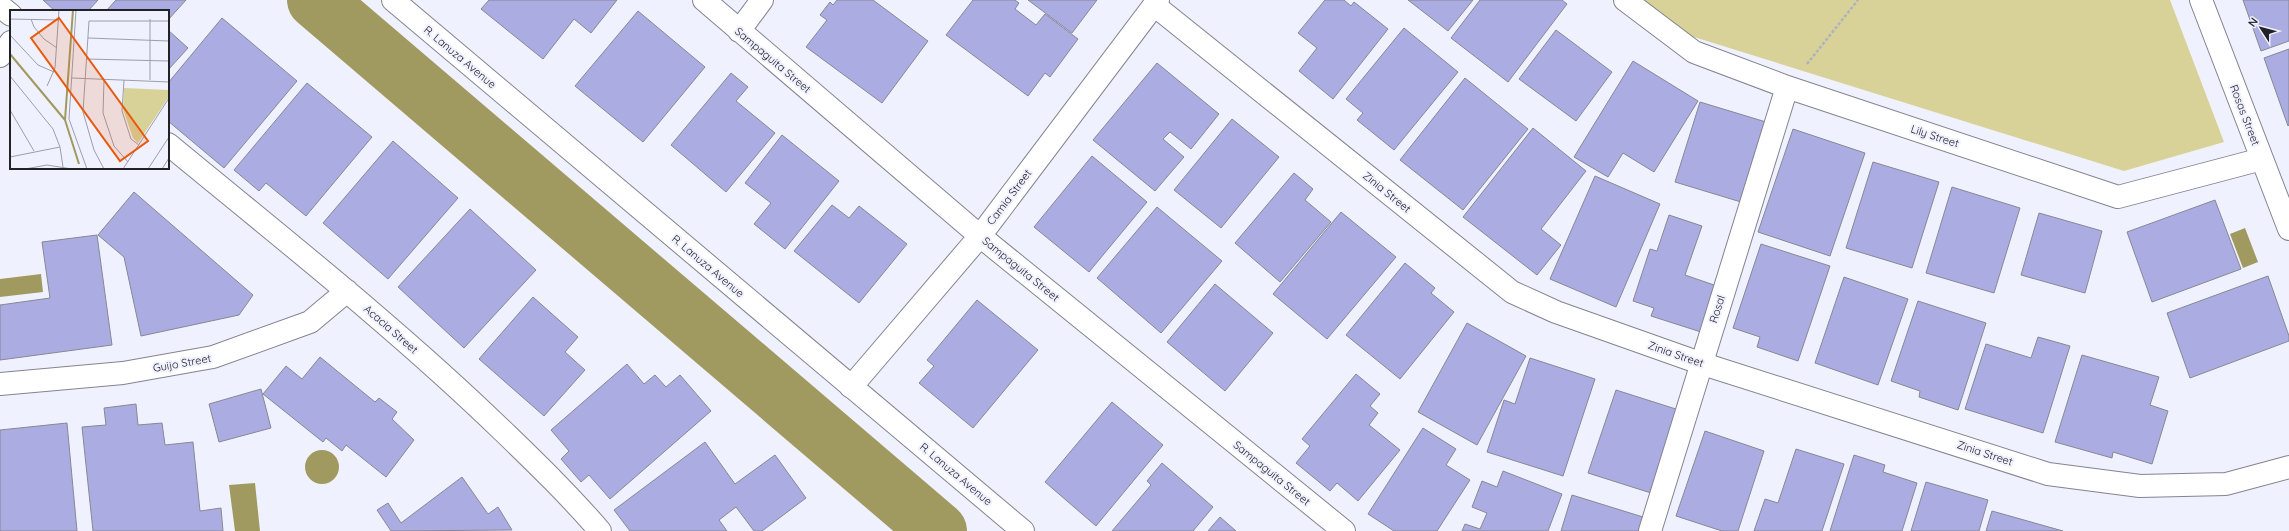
<svg xmlns="http://www.w3.org/2000/svg" width="2289" height="531" viewBox="0 0 2289 531" font-family="Quicksand,sans-serif">
	<rect width="100%" height="100%" fill="#f0f1fe"/>
	<!-- green -->
	<path fill="#d8d298" d="M1640 0H2170L2224 142 2124 171 1678 32Z"/>
	<!-- water -->
	<path fill="#a09a61" d="M2245 228 2258 262 2243 268 2230 234Z
		M41 274 43 292 0 297V279Z
		M305 467a17 17 0 1 1 34 0a17 17 0 1 1-34 0Z
		M255 483 260 531H235L229 485Z"/>
	<g fill="none" stroke-linecap="round" stroke-linejoin="round">
		<!-- river -->
		<path stroke="#a09a61" stroke-width="58" d="M316 0 938 531"/>
	</g>
	<!-- building -->
	<path fill="#aaace2" stroke="#878894" d="M43 0H98L88 11H55Z
		M116 0H186L168 20V11H106Z
		M489 0H617L591 33 574 19 543 59 481 9Z
		M837 0H873L928 41 882 103 806 47 827 20 820 15 830 2 833 5Z
		M973 0H1015L1019 3 1015 9 1036 25 1045 14 1078 39 1050 77 1045 73 1028 96 946 35Z
		M1028 0H1097L1072 33Z
		M1325 0H1344L1351 6 1354 2 1388 29 1333 99 1299 71 1317 48 1298 33Z
		M1408 0H1473L1448 31Z
		M1480 0H1562L1567 4 1508 82 1451 38Z
		M2243 0H2289V41L2261 51Z
		M638 11 705 67 643 142 575 86Z
		M222 18 297 81 224 168 168 121V83Z
		M1404 28 1458 72 1394 150 1357 120 1363 113 1346 99Z
		M168 30 188 48 168 70Z
		M1556 30 1612 72 1576 121 1519 79Z
		M2289 49V125L2288 126 2264 58Z
		M1633 61 1698 101 1654 172 1623 153 1608 177 1574 157Z
		M1157 63 1219 114 1191 149 1170 132 1163 139 1184 157 1155 191 1093 140Z
		M731 73 748 87 736 101 775 133 726 192 671 145Z
		M1465 78 1528 129 1463 210 1400 160Z
		M307 83 372 137 306 216 266 183 259 191 234 170Z
		M1700 102 1766 122 1741 202 1675 182Z
		M1232 119 1279 157 1221 228 1174 190Z
		M1533 128 1586 171 1541 229 1561 245 1537 275 1463 217Z
		M1793 129 1865 153 1830 256 1758 232Z
		M782 135 839 181 785 249 754 224 771 203 745 183Z
		M393 141 458 198 388 279 323 223Z
		M1092 156 1147 202 1089 272 1034 227Z
		M1873 162 1939 182 1912 268 1846 248Z
		M1294 173 1313 189 1305 200 1331 222 1280 282 1235 243Z
		M1595 176 1660 204 1616 307 1550 279Z
		M1952 187 2020 208 1994 293 1926 273Z
		M134 192 253 295 239 315 141 336 124 257 98 235Z
		M2215 200 2241 269 2152 302 2127 232Z
		M832 205 849 218 859 206 907 244 859 303 794 251Z
		M1157 207 1222 261 1161 333 1097 278Z
		M470 209 536 270 464 348 398 287Z
		M1341 212 1396 257 1327 339 1273 294Z
		M2039 213 2102 231 2085 293 2021 275Z
		M1669 215 1702 226 1685 275 1717 286 1701 332 1651 316 1654 308 1633 301 1650 249 1657 251Z
		M97 235 112 345 0 360V305L50 298 42 242Z
		M1761 244 1830 266 1798 361 1757 347 1760 337 1733 328Z
		M1405 263 1435 288 1431 293 1454 312 1400 379 1346 335Z
		M2268 276 2289 336V341L2190 378 2167 313Z
		M1844 277 1908 299 1878 385 1815 363Z
		M1215 284 1273 333 1225 391 1167 342Z
		M533 297 578 337 565 352 585 370 544 416 479 359Z
		M977 300 1038 350 973 428 919 383 934 366 927 360Z
		M1918 301 1986 323 1958 410 1919 397 1920 391 1891 381Z
		M1467 323 1526 356 1477 445 1418 412Z
		M2038 337 2070 346 2043 433 1965 409 1986 344 2031 358Z
		M2082 355 2159 377 2150 405 2168 411 2152 464 2113 452 2112 458 2055 442Z
		M320 357 375 402 379 398 397 412 392 419 414 440 386 477 346 445 342 451 326 438 323 442 263 394 286 366 302 379Z
		M1530 358 1595 379 1563 476 1487 452 1504 400 1515 404Z
		M627 364 644 384 655 375 666 387 680 375 711 411 610 499 589 475 581 482 561 459 569 451 551 430Z
		M1356 374 1380 394 1370 406 1378 413 1369 425 1400 450 1358 501 1337 483 1330 491 1296 463 1310 446 1302 439Z
		M261 389 271 428 219 442 209 404Z
		M1616 390 1679 410 1651 493 1588 473Z
		M1112 402 1163 445 1096 526 1045 482Z
		M136 404 138 425 162 423 165 445 193 442 200 511 221 508 223 531H93L82 427 106 425 104 408Z
		M67 423 77 531H0V430Z
		M1423 428 1456 449 1446 465 1470 480 1437 531H1394L1368 514Z
		M1705 431 1764 451 1738 531H1722L1676 516Z
		M705 442 735 484 775 455 806 498 762 531H754L736 507 719 520 727 531H630L614 510Z
		M1796 449 1844 464 1822 531H1754L1765 499 1778 503Z
		M1854 455 1885 465 1883 472 1917 483 1902 531H1830Z
		M1162 463 1213 507 1193 531H1112L1151 485 1147 481Z
		M1503 471 1562 494 1548 531H1462L1465 524 1480 529 1487 513 1472 507 1482 481 1497 487Z
		M462 477 488 514 498 507 512 530 391 531 377 510 388 503 401 523Z
		M1926 482 1988 500 1979 531H1911Z
		M1572 495 1643 517 1639 531H1561Z
		M1992 511 2063 531H1986Z
		M1220 517 1236 531H1208Z"/>
	<g fill="none" stroke-linecap="round" stroke-linejoin="round">
		<!-- minor casing -->
		<g stroke="#838490" stroke-width="24">
			<path id="minor" d="M704 0 980 236 1344 531
				M1625 0 1694 52 1787 87 2118 197 2262 159
				M2201 0 2289 229
				M1154 5 1512 292 1556 312 1700 363 2048 474 2140 486 2226 484 2289 467
				M0 6 11 15
				M739 31 762 0
				M0 56 11 42
				M168 144C282 238 399 330 505 433 538 465 570 496 600 531
				M0 384 123 373 213 357 310 322 347 291
				M851 387 980 236 1158 0
				M1650 531 1787 87"/>
		</g>
		<!-- major casing -->
		<g stroke="#838490" stroke-width="24">
			<path id="major" d="M393 0 1023 531"/>
		</g>
		<!-- path -->
		<path stroke="#b0b1bc" stroke-width="2.5" stroke-dasharray="3 2" stroke-linecap="butt" d="M1807 64 1858 0"/>
		<!-- minor -->
		<use href="#minor" stroke="#fff" stroke-width="22"/>
		<!-- major -->
		<use href="#major" stroke="#fff" stroke-width="22"/>
	</g>
	<g text-anchor="middle" dominant-baseline="central" stroke-width="4" stroke-linejoin="round" paint-order="stroke">
		<!-- street labels -->
		<g font-size="11" fill="#212126" stroke="#f0f1fe">
			<text transform="translate(460 57) rotate(40)">R. Lanuza Avenue</text>
			<text transform="translate(773 60) rotate(40)">Sampaguita Street</text>
			<text transform="translate(2245 115) rotate(69)">Rosas Street</text>
			<text transform="translate(1935 136) rotate(18)">Lily Street</text>
			<text transform="translate(1387 192) rotate(39)">Zinia Street</text>
			<text transform="translate(1009 197) rotate(-53)">Camia Street</text>
			<text transform="translate(708 266) rotate(40)">R. Lanuza Avenue</text>
			<text transform="translate(1021 269) rotate(39)">Sampaguita Street</text>
			<text transform="translate(1717 309) rotate(-72)">Rosal</text>
			<text transform="translate(391 329) rotate(41)">Acacia Street</text>
			<text transform="translate(1676 354) rotate(19)">Zinia Street</text>
			<text transform="translate(182 363) rotate(-10)">Guijo Street</text>
			<text transform="translate(1985 453) rotate(18)">Zinia Street</text>
			<text transform="translate(1272 473) rotate(39)">Sampaguita Street</text>
			<text transform="translate(956 474) rotate(40)">R. Lanuza Avenue</text>
		</g>
	</g>
	<!-- overview -->
	<g transform="translate(10 10)">
		<rect width="159" height="159" fill="#f0f1fe"/>
		<path d="M114 78 159 80 158 88 128 133 123 128 113 99Z" fill="#d8d298"/>
		<path fill="none" stroke="#a09a61" stroke-width="2" d="M63 0 55 110 69 154M0 44 55 110"/>
		<path fill="none" stroke="#9d9ea8" stroke-width="1" d="M66 0 59 109 77 159M0 9 49 10M21 9 24 17 34 29 47 38M0 25 28 55 44 62M78 28 159 31M76 49 159 51M0 66 43 119 50 137 53 157M62 68 159 72M94 70 93 103 104 136 118 152M114 70 112 101 121 129 129 135M140 70V9M37 76 45 58 49 0M0 100 24 141M0 147 50 137M15 159 37 155 62 159M94 159 84 140 73 102 79 11H159M113 159 159 88M138 159 159 127M152 159 159 148"/>
		<path fill="#e8590c" fill-opacity="0.15" stroke="#e8590c" stroke-width="2" d="M49 8 138 131 110 151 21 28Z"/>
		<rect width="159" height="159" fill="none" stroke="#212126" stroke-width="2"/>
	</g>
	<!-- north arrow -->
	<g transform="translate(2261 28) rotate(306)" stroke="#f0f1fe" stroke-width="3" paint-order="stroke">
	<path d="M0-3L7 15L0 10L-7 15Z" fill="#212126"/>
	<text y="-6" font-size="11" font-weight="bold" text-anchor="middle" fill="#212126">N</text>
	</g>
</svg>
